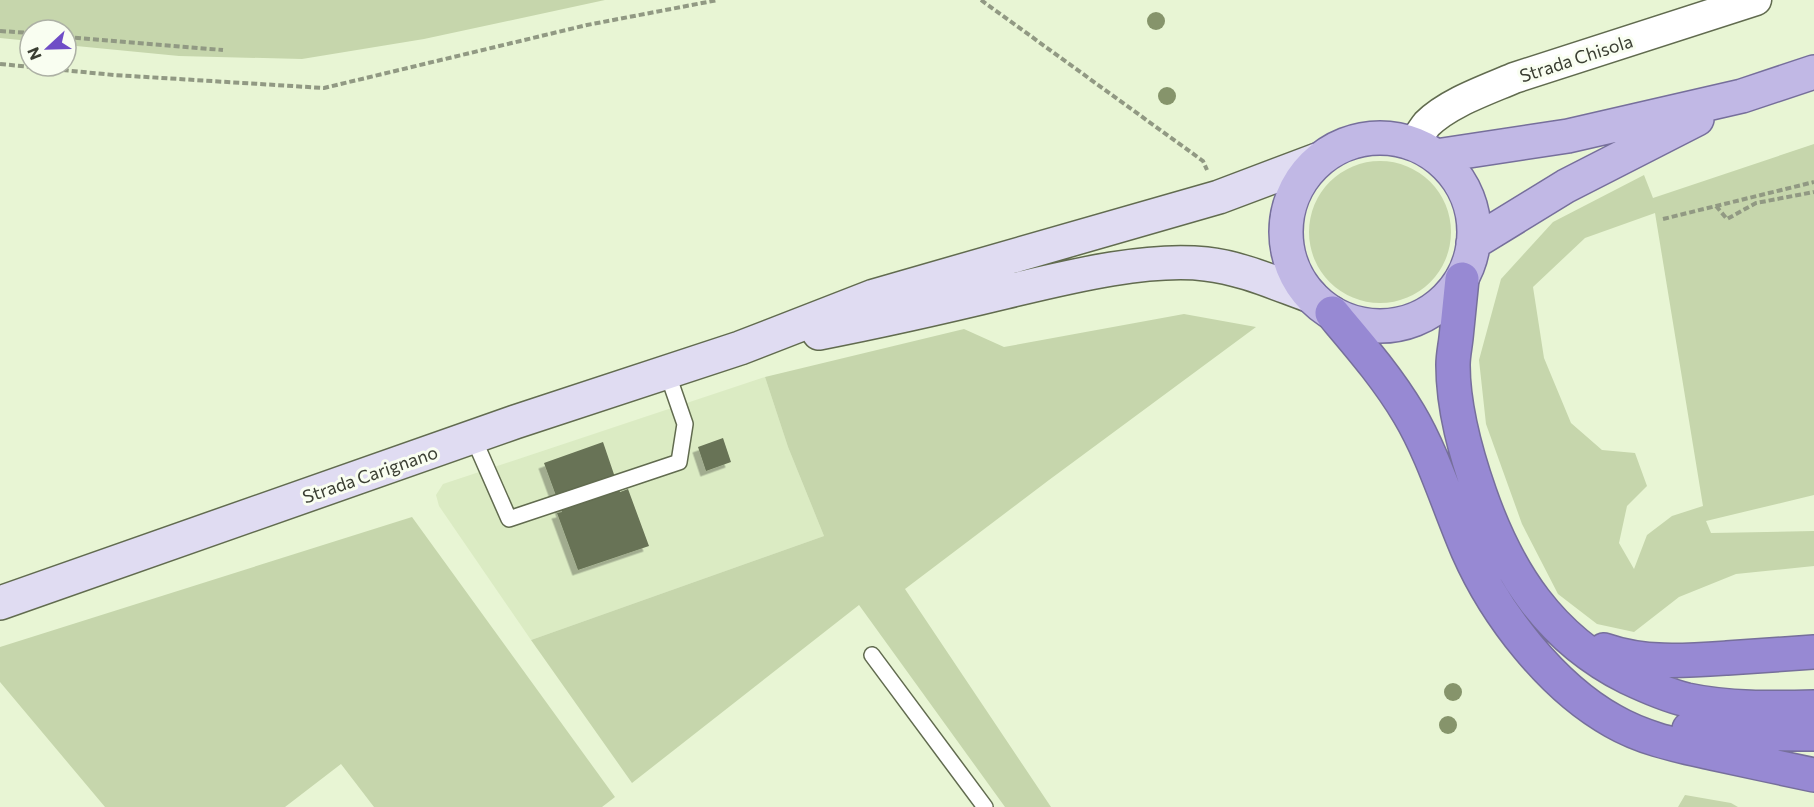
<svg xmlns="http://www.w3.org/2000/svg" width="1814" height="807" viewBox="0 0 1814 807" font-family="Commissioner,sans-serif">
	<defs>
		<filter id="shadow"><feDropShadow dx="-5.5" dy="5.5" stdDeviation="0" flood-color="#0004"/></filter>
	</defs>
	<rect width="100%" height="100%" fill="#e8f5d4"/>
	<!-- built -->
	<path fill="#dbebc3" d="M765 377 788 447 824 536 531 640 439 506 436 495 443 484Z"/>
	<!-- green -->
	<path fill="#c6d6ac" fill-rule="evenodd" d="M0 0H605L424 39 302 59 179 56 66 45V30H30V41L0 38Z
		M1814 144V495L1706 521 1711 533 1814 531V566L1736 574 1679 597 1634 632 1597 624 1558 594 1522 524 1486 424 1479 360 1501 279 1553 222 1644 175 1653 198ZM1655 213 1703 506 1672 516 1647 535 1634 569 1619 543 1627 506 1647 486 1635 453 1602 450 1571 423 1544 358 1533 287 1585 238Z
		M1309 232a71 71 0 1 1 142 0a71 71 0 1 1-142 0Z
		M1184 314 1256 327 1049 480 905 589 1051 807H1005L859 605 632 783 531 640 824 536 788 447 765 377 964 329 1004 347Z
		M412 517 615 797 602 807H374L341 764 285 807H105L0 682V647Z
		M1685 795 1731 803 1738 807H1678Z"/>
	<!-- building -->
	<path fill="#687356" filter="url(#shadow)" d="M723 438 731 462 706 471 698 447Z
		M603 442 620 492 628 489 649 546 578 570 557 513 562 512 544 463Z"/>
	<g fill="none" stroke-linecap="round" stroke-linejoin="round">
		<!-- service casing -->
		<g stroke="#616b4f" stroke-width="18">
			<path id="service" d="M473 437 509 519 679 462 685 424 667 372
				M872 655 985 807"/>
		</g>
		<!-- minor casing -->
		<g stroke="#616b4f" stroke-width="33">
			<path id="minor" d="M1413 144C1418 138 1422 130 1427 124 1448 103 1486 90 1514 78L1756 0"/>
		</g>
		<!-- secondary casing -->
		<g stroke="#616b4f" stroke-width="36">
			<path id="secondary" d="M819 333C881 321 943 307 1005 292 1064 278 1146 257 1206 264 1242 268 1277 284 1311 296
				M0 603 515 422 740 348 874 296 1219 197 1317 160"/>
		</g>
		<!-- primary casing -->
		<g stroke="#766f9b" stroke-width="36">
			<path id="primary" d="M1286 232a94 94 0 1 1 188 0a94 94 0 1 1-188 0Z
				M1436 156 1568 136 1742 96 1814 72
				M1473 243 1566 186 1697 119"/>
		</g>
		<!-- motorway casing -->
		<g stroke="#766f9b" stroke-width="36">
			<path id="motorway" d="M1462 279C1460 299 1458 319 1456 338 1455 347 1453 356 1453 365 1453 409 1466 454 1480 494 1508 574 1550 638 1627 677 1646 686 1666 695 1687 700 1729 709 1772 708 1814 707
				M1332 313C1359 345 1387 377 1409 414 1433 454 1449 507 1468 551 1496 615 1552 687 1613 721 1646 740 1681 746 1716 754 1749 761 1781 768 1814 775
				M1604 650C1644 664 1684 661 1727 658 1756 656 1785 654 1814 652
				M1689 729 1718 733 1814 734"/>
		</g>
		<!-- path -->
		<path stroke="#919983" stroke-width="4" stroke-dasharray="6 3" stroke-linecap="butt" d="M981 0 1203 161 1207 170
			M0 31 30 33
			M66 37 223 50
			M0 64 114 75 324 88 587 25 718 0
			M1716 206 1727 219 1756 203 1814 192
			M1663 219 1814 182"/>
		<!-- service -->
		<use href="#service" stroke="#fff" stroke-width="15"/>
		<!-- minor -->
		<use href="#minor" stroke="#fff" stroke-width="30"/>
		<!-- secondary -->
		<use href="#secondary" stroke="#e0dcf2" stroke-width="33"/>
		<!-- primary -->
		<use href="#primary" stroke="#c1b8e5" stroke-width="33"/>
		<!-- motorway -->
		<use href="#motorway" stroke="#9789d3" stroke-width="33"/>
	</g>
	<!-- trees -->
	<g fill="#86946b">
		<circle cx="1156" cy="21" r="9"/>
		<circle cx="1167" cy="96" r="9"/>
		<circle cx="1453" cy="692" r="9"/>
		<circle cx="1448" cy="725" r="9"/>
	</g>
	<g text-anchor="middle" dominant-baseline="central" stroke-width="6" stroke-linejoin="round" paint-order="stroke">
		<!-- street labels -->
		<g font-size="18" fill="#3a3e32" stroke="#f9fef1">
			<text transform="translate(1576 58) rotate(-18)">Strada Chisola</text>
			<text transform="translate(370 474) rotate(-19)">Strada Carignano</text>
		</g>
	</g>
	<!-- north arrow -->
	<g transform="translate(48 48) rotate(248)"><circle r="28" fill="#f9fef1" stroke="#adb1a5" stroke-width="1.5"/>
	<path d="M0-4.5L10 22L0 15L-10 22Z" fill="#6f4dc6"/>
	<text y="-9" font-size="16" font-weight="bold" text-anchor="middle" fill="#3a3e32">N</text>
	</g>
</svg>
